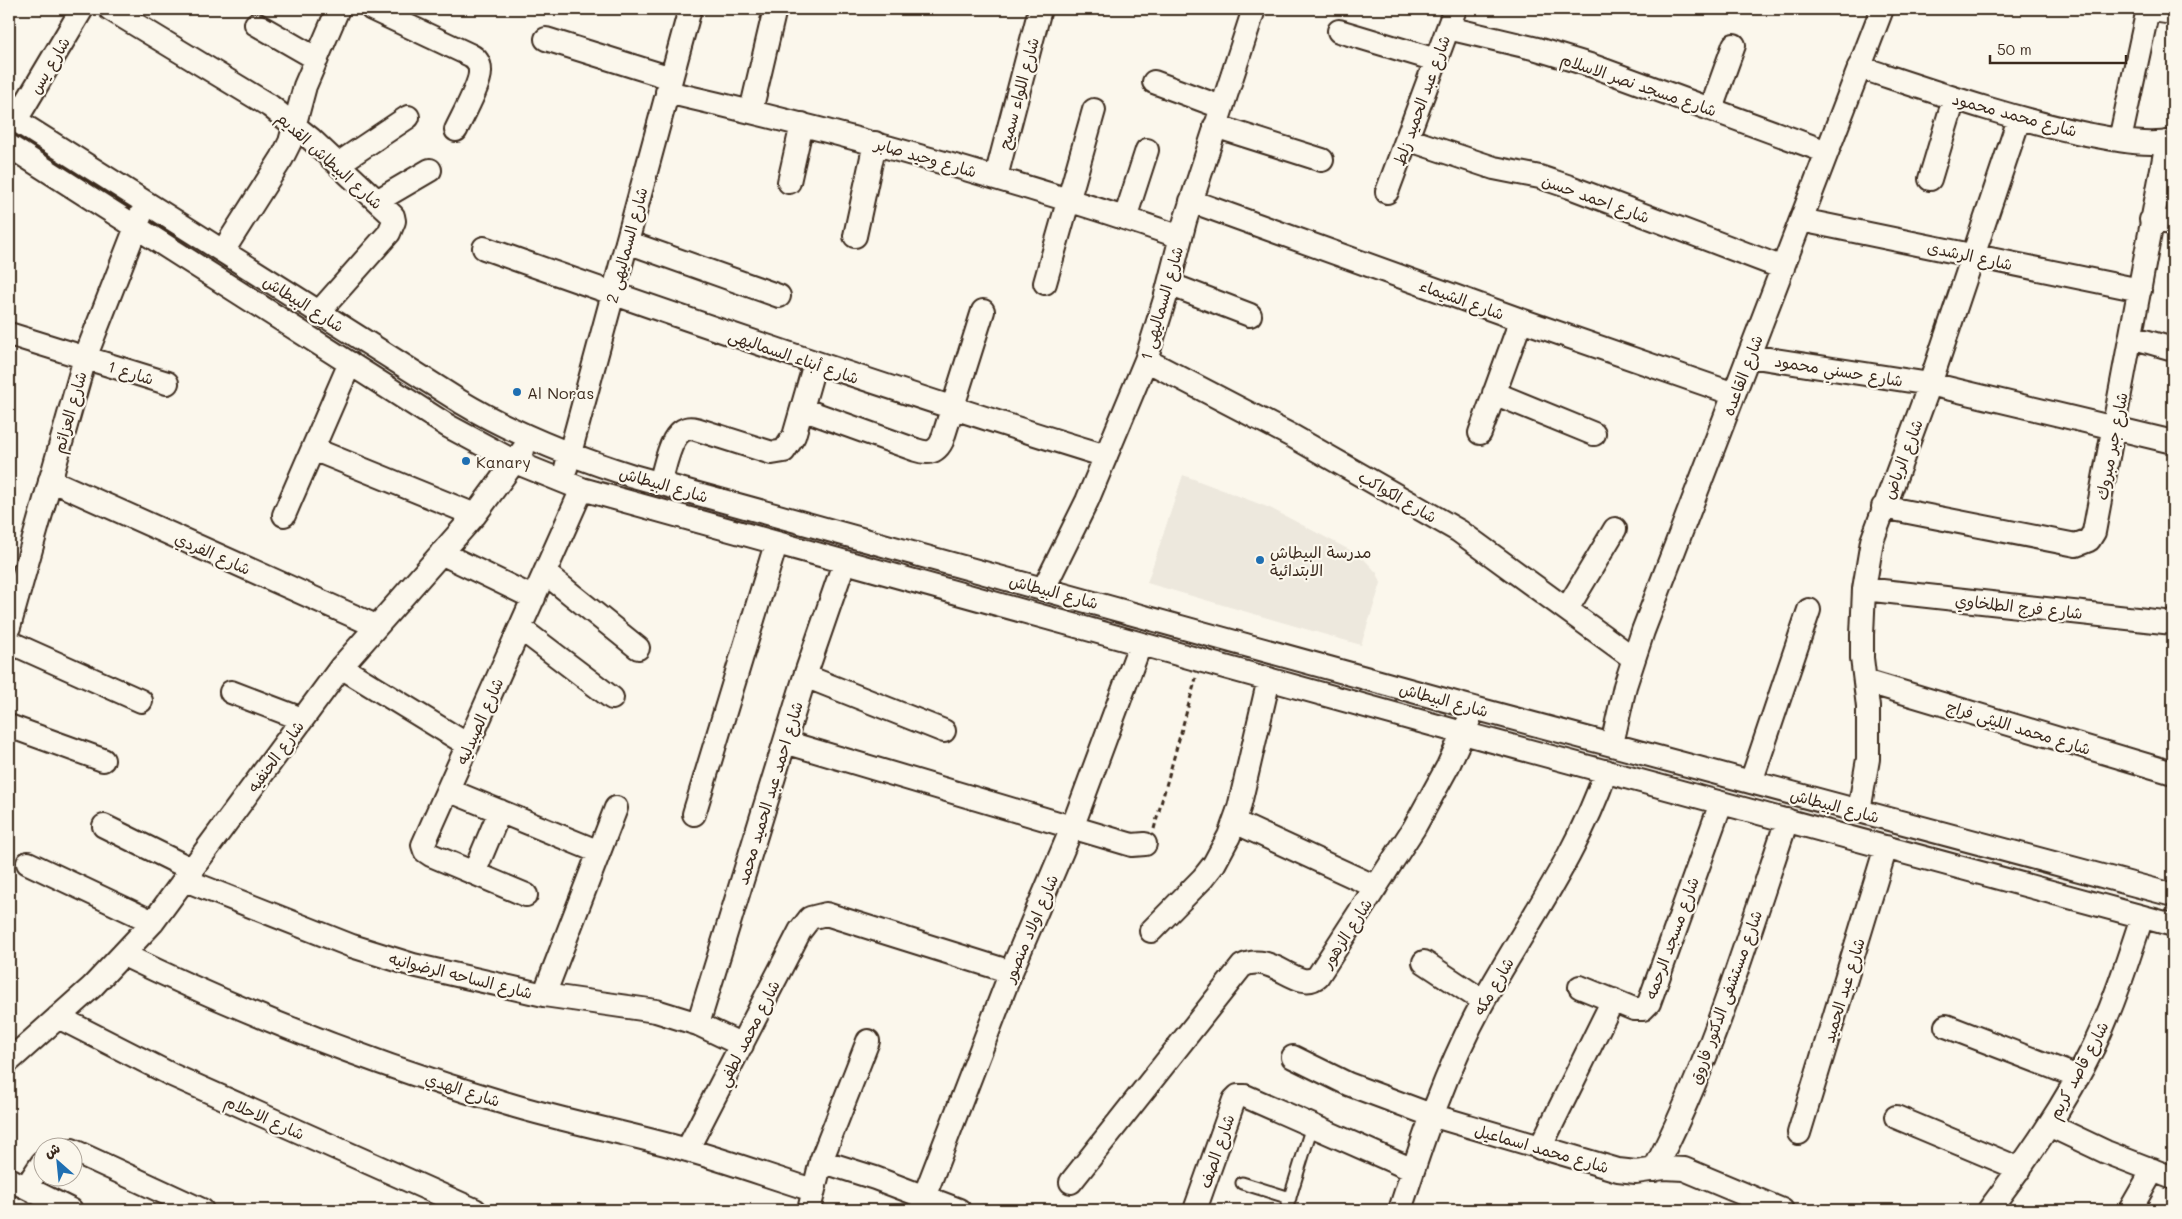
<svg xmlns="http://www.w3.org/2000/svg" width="2182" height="1219" viewBox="0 0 2182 1219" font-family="Mali,'Playpen Sans Arabic',sans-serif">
	<rect width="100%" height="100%" fill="#fbf7ec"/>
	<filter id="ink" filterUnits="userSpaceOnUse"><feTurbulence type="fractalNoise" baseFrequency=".02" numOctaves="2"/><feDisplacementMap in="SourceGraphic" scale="10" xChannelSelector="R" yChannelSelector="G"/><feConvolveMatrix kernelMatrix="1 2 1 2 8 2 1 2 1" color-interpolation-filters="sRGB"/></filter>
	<g filter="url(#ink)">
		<!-- built -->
		<path fill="#ede8dd" d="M1183 475 1270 508 1361 556 1377 573 1381 583 1361 645 1147 583Z"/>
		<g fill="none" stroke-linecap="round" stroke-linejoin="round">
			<!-- service casing -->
			<g stroke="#3b2a1e" stroke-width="15">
				<path id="service" d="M1242 1183 1290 1198
					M1286 1210 1312 1126"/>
			</g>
			<!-- minor casing -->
			<g stroke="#3b2a1e" stroke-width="26">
				<path id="minor" d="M110 9 270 106 311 139 393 216 394 221 389 233 319 312
					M372 9 470 55C476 58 480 63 480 71 481 83 462 117 456 130
					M2145 9 2173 13
					M256 24 317 59
					M1448 28 1537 49 1593 66 1827 152
					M1339 31 1436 60
					M546 39 671 78
					M1859 67C1935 92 2009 118 2086 134 2114 139 2145 147 2173 141
					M1154 82 1221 107
					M667 92C841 132 1012 179 1181 237
					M1711 109 1734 45
					M751 111 774 13
					M9 116 461 402C516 435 573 457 633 476L1474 708 2173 895
					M16 120 82 9
					M1215 126 1322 160
					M1407 139 1494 168 1540 177 1570 187 1783 268
					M2120 140 2148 9
					M9 146 448 426 515 462 582 489 1463 733 2173 925
					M338 164 408 117
					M996 177 1040 9
					M1930 179 1954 99
					M789 182 802 124
					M1387 192 1455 9
					M377 201 430 170
					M1191 201 1521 320 1734 394
					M1125 218 1147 150
					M1801 220 2140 290
					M2151 220 2173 223
					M855 236 875 143
					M627 242 779 296
					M484 248C690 321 897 392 1106 456
					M223 251 282 158 290 142 305 86 338 9
					M1045 283 1094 110
					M1169 284 1250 315
					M9 334 167 383
					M2131 337 2173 349
					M1749 356 1930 384 2173 442
					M1146 360 1294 437 1459 531 1633 658
					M1494 393 1594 434
					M802 409 916 450C928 454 936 453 942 441L983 311
					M1480 433 1521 320
					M313 449 475 515
					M566 468 690 9
					M50 480 376 626
					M660 483C666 465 671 422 696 429L772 453 784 451 794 436 815 363
					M1883 507 2076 545 2089 540 2094 532 2167 142
					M284 515 350 363
					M441 553 534 598
					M545 573 638 648
					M1044 588 1087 501 1146 360 1165 299 1185 221 1254 9
					M1864 589 2173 623
					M1567 609 1615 529
					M9 627 85 358 142 212
					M520 628 612 698
					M9 642 141 701
					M341 667 468 745
					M805 676 944 731
					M1865 681 2173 773
					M231 692 302 719
					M9 726 103 760
					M785 742 1132 845 1145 844
					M1612 744 1625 686 1643 631 1882 9
					M1751 782 1809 610
					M448 790 599 852
					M1859 811 1868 759V707L1862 658V635L1864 589 1872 541 1930 384 2019 119
					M694 814 776 544
					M1235 822 1376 887
					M104 826 193 870
					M28 863 153 922
					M474 873 500 811
					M185 880 352 946 413 965 544 995 656 1011 698 1024 742 1045
					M526 895 431 855 425 851 423 845 582 489
					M1151 931 1203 878 1214 864 1229 836 1239 808 1269 679
					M124 955C248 1015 376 1065 508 1104 567 1122 628 1133 687 1150 730 1162 771 1177 813 1190
					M1424 962 1483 1001
					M1580 987 1634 1009H1643L1649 1003 1721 803
					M544 995 616 808
					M58 1017 172 1075 475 1210
					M698 1024 805 676 844 563
					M1946 1026 2078 1077
					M1293 1057 1348 1084 1431 1115 1618 1170 1636 1172 1664 1168 1684 1169 1782 1210
					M9 1061 92 987 153 922 341 667 475 515 523 450
					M1896 1117 2020 1169
					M2049 1125 2106 1152 2173 1178
					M1799 1133 1886 847
					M1540 1148 1613 1000
					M72 1150 202 1210
					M687 1150 800 931 810 918 826 914 1011 972
					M821 1161 875 1178 959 1210
					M1654 1170C1712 1060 1747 938 1787 820
					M9 1179 71 1210
					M1071 1182 1242 966C1272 950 1299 994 1318 976L1414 828 1448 766 1469 720
					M26 1187 42 1163
					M809 1210 821 1161 868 1041
					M919 1210 1011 972 1072 828 1140 645
					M1195 1210 1234 1100 1238 1096H1245L1413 1170
					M1400 1210C1423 1139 1446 1069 1483 1002 1525 926 1578 854 1606 771
					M1989 1210C2028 1158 2065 1105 2094 1046 2114 1004 2128 960 2142 917
					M2130 1210 2153 1170"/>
			</g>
			<!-- path -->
			<path stroke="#3b2a1e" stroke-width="3" stroke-dasharray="5 4" stroke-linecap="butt" d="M1154 829 1196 678"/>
			<!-- service -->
			<use href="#service" stroke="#fbf7ec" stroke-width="11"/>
			<!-- minor -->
			<use href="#minor" stroke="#fbf7ec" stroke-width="22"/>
		</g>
	</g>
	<!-- markers -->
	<g fill="#1f6fb2" stroke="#fbf7ec" stroke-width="2">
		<circle cx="517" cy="392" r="5"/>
		<circle cx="466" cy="461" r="5"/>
		<circle cx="1260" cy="560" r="5"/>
	</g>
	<g text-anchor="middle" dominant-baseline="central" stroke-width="4.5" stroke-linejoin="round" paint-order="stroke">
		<!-- street labels -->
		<g font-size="16" fill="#3b2a1e" stroke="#fbf7ec">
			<text transform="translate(49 65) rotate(-59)">شارع يس</text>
			<text transform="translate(1639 84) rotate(19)">شارع مسجد نصر الاسلام</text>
			<text transform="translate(1018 93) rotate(-75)">شارع اللواء سميح</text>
			<text transform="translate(1421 100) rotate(-70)">شارع عبد الحميد زلط</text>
			<text transform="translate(2015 114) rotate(15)">شارع محمد محمود</text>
			<text transform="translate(926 157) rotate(16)">شارع وحيد صابر</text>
			<text transform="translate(330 160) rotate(42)">شارع البيطاش القديم</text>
			<text transform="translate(1596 198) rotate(20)">شارع احمد حسن</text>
			<text transform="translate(626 245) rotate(-75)">شارع السماليهى 2</text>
			<text transform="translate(1970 255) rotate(12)">شارع الرشدى</text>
			<text transform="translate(1462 299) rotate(20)">شارع الشيماء</text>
			<text transform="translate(304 303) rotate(32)">شارع البيطاش</text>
			<text transform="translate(1161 303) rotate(-74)">شارع السماليهى 1</text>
			<text transform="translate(794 356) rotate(19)">شارع أبناء السماليهى</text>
			<text transform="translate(1839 370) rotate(9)">شارع حسني محمود</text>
			<text transform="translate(131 372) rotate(17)">شارع 1</text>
			<text transform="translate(1742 375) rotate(-69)">شارع القاعده</text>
			<text transform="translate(69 412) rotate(-74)">شارع العزائم</text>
			<text transform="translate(2111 446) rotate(-79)">شارع جبر مبروك</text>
			<text transform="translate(1902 459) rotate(-69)">شارع الرياض</text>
			<text transform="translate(664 484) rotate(16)">شارع البيطاش</text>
			<text transform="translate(1398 496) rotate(30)">شارع الكواكب</text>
			<text transform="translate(213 553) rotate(24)">شارع الفردي</text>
			<text transform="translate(1054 591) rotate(15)">شارع البيطاش</text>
			<text transform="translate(2019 606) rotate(6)">شارع فرج الطلخاوي</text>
			<text transform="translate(1444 699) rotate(15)">شارع البيطاش</text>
			<text transform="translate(479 721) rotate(-66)">شارع الصيدليه</text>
			<text transform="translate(2019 727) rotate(17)">شارع محمد الليثى فراج</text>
			<text transform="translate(275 756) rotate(-54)">شارع الحنفيه</text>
			<text transform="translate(769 793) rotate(-73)">شارع احمد عبد الحميد محمد</text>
			<text transform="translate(1835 805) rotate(15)">شارع البيطاش</text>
			<text transform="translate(1030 928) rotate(-67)">شارع اولاد منصور</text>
			<text transform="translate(1346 933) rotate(-57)">شارع الزهور</text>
			<text transform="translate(1671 938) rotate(-70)">شارع مسجد الرحمه</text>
			<text transform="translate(461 975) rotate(14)">شارع الساحه الرضوانيه</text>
			<text transform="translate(1493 986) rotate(-60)">شارع مكه</text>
			<text transform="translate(1843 990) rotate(-73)">شارع عبد الحميد</text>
			<text transform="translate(1725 997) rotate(-70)">شارع مستشفى الدكتور فاروق</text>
			<text transform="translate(748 1033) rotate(-63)">شارع محمد لطفي</text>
			<text transform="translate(2078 1070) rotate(-62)">شارع قاصد كريم</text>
			<text transform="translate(463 1089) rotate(18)">شارع الهدي</text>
			<text transform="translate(265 1117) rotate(24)">شارع الاحلام</text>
			<text transform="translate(1542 1148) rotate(16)">شارع محمد اسماعيل</text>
			<text transform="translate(1216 1151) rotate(-71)">شارع الصف</text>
		</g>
		<!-- poi labels -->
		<g font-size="16" fill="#3b2a1e" stroke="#fbf7ec" text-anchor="start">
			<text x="527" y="392">Al Noras</text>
			<text x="476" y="461">Kanary</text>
			<text x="1270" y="551">مدرسة البيطاش<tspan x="1270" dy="18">الابتدائية</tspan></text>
		</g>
	</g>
	<!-- margin -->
	<rect width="2182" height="1219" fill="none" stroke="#fbf7ec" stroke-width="30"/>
	<rect x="15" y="15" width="2152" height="1189" fill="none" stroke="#3b2a1e" stroke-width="2" filter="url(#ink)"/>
	<!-- north arrow -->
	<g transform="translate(58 1162) rotate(333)"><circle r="24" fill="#fbf7ec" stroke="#aea59a"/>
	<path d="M0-4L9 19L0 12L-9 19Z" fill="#1f6fb2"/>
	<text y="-8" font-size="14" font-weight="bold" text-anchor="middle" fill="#3b2a1e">ش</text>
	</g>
	<!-- scale -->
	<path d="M1990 55v8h136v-8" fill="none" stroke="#3b2a1e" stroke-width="2.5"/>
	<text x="1997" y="55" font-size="15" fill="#3b2a1e" stroke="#fbf7ec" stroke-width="4" paint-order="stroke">50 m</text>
</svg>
